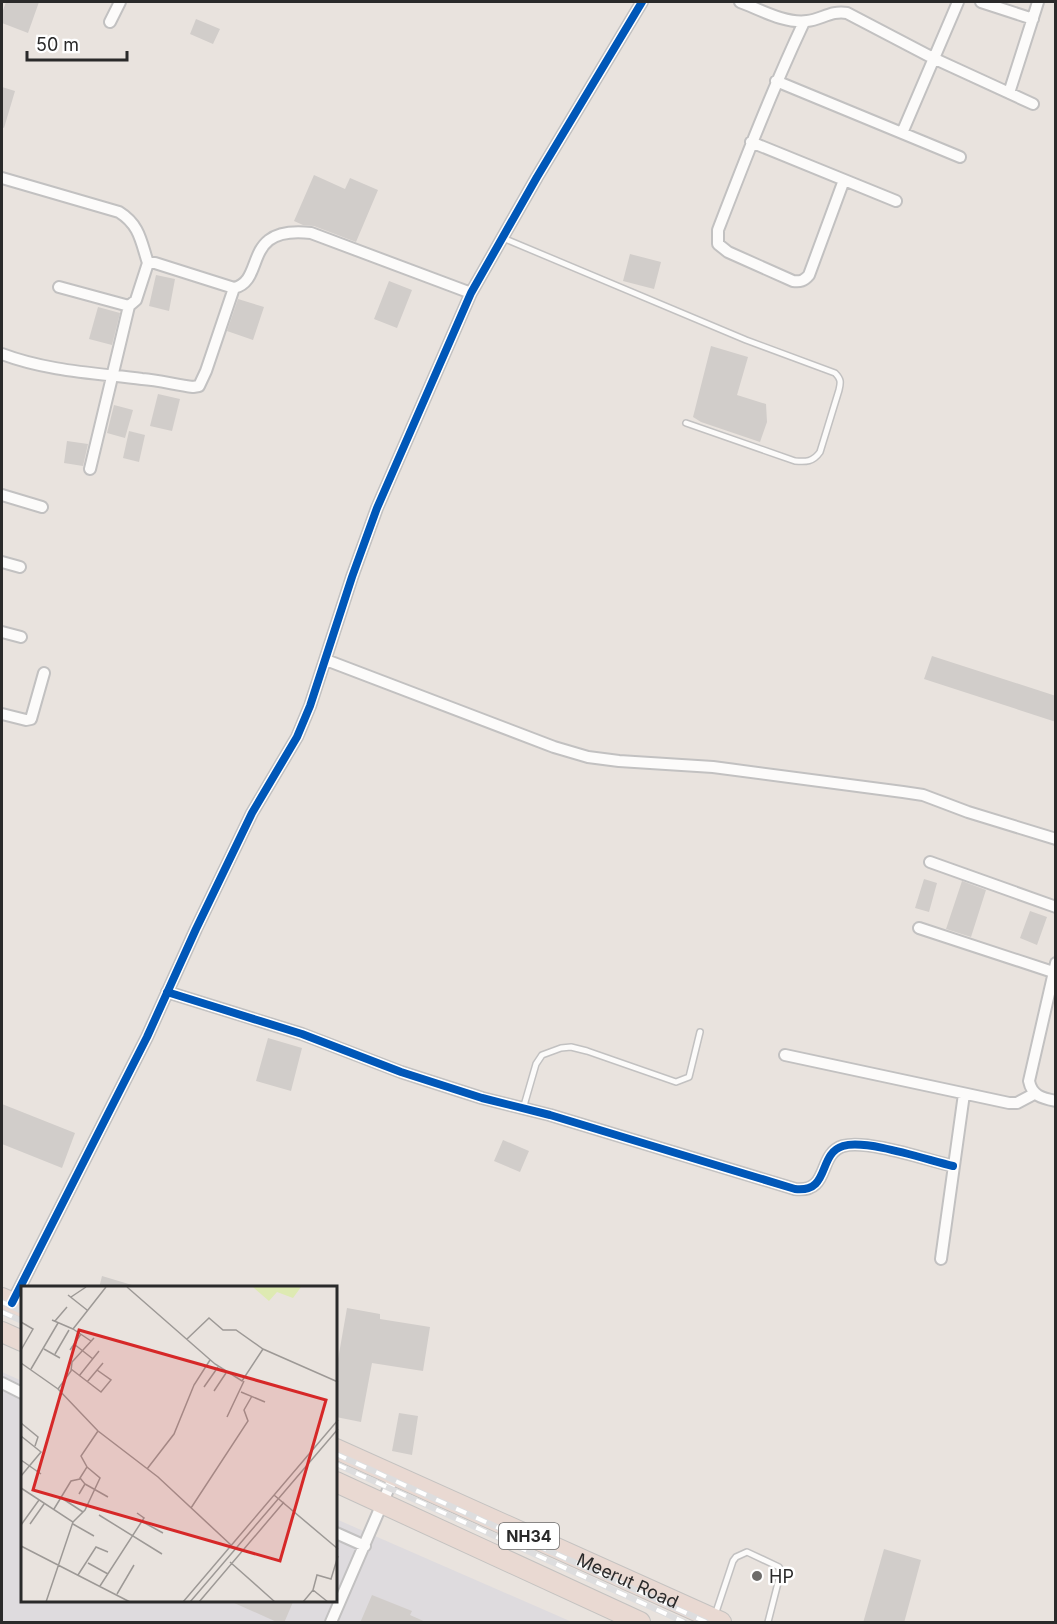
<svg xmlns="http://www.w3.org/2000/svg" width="1057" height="1624" viewBox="0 0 1057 1624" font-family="Inter,sans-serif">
	<rect width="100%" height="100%" fill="#e9e3de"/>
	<!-- industrial -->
	<path fill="#dedbde" d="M2 1372 22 1381V1602H336V1519L572 1622H2Z"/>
	<!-- building -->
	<path fill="#d1cdca" d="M6 2H39L28 33 2 23V13Z
		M196 19 220 29 213 44 190 34Z
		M2 87 15 91 4 128 2 127Z
		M314 175 345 189 350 178 378 190 356 242 314 226 303 225 294 221Z
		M630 254 661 262 654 289 623 281Z
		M156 275 175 279 169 311 149 306Z
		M389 281 412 290 397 328 374 319Z
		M238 299 264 307 253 340 227 331Z
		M98 307 120 313 112 345 89 339Z
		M711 346 748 357 737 395 766 404 767 422 760 442 701 422 693 417Z
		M158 394 180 399 172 431 150 426Z
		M114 405 133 410 125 438 107 433Z
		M129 431 145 435 139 462 123 458Z
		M67 441 88 444 83 466 64 463Z
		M932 656 1056 696V722L924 679Z
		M924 879 937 883 929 912 915 908Z
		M962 881 986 890 971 937 946 929Z
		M1030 911 1047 917 1037 945 1020 938Z
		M268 1038 302 1048 291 1091 256 1081Z
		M2 1104 75 1133 62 1168 2 1144Z
		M503 1140 529 1151 520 1172 494 1161Z
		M102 1276 132 1285V1288H99Z
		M347 1308 380 1314V1319L430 1327 423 1371 372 1363 361 1422 336 1417V1371Z
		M399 1413 418 1416 412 1455 392 1451Z
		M884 1549 921 1560 904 1623H863Z
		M372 1595 412 1611 410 1615 428 1623H360Z
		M232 1602H293L284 1623H279Z"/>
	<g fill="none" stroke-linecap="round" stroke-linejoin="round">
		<!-- lane casing -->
		<g stroke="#c2c1c1" stroke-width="8">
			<path id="lane" d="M503 238 746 340 835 373C841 379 841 382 839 390L820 452C813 462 806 462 795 461L686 423
				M523 1109 536 1064 542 1055 561 1048 571 1047 587 1051 676 1082 689 1077 700 1032
				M715 1615 733 1561 736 1557 747 1552 779 1567 781 1571 768 1622"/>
		</g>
		<!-- street casing -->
		<g stroke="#c2c1c1" stroke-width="14">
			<path id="street" d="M740 2C759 9 785 24 807 21 821 20 831 10 847 13L933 58 1033 104
				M981 2 1033 19
				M110 22 120 2
				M804 22C772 90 745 160 718 230V244L728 252 793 281C800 282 804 281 809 275L844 180
				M776 81 960 157
				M1009 93 1038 2
				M902 133 958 2
				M751 142 896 201
				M2 178 119 212C140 225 141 242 148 263
				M59 287 129 306 136 300 148 263H155L234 288C267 280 240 225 311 233L471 293
				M2 354C47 371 95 373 142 379 159 380 176 385 193 387L199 386 206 371 234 288
				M90 469 129 306
				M2 495 42 507
				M2 562 20 567
				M2 632 21 637
				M326 660 554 747 588 757 619 761 713 767 903 792 923 795 968 812 1056 839
				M2 714 26 720 31 719 44 673
				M930 862 1056 907
				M919 928 1053 972
				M1056 963 1029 1081C1032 1096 1042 1098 1056 1101
				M167 992 302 1034 401 1072 482 1098 550 1115 795 1189C831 1193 817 1154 843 1146 867 1139 927 1160 953 1166
				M785 1055 1009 1103H1017L1034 1094
				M941 1259 964 1094
				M12 1303 147 1037 196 929 252 813 297 737 310 706 352 577 377 508 471 293 537 177 642 2
				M2 1383 22 1393
				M336 1533 365 1546
				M331 1622 394 1476"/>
		</g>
		<!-- highway casing -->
		<g stroke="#c4c2c0" stroke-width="22">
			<g id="highway">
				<path d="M2 1298 22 1307"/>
				<path d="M2 1332 22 1341"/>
				<path id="s1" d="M336 1449 721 1622"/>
				<path d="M336 1482 640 1622"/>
			</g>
		</g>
		<!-- lane -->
		<use href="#lane" stroke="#fcfbfa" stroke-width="5"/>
		<!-- street -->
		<use href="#street" stroke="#fcfbfa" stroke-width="10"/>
		<!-- highway -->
		<use href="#highway" stroke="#e9d9d2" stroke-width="20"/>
		<!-- rail casing -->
		<g stroke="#ddddde" stroke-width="6">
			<path id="rail" d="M2 1302 22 1311
				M2 1312 22 1321
				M336 1454 706 1622
				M336 1464 684 1622"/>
		</g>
		<!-- rail -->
		<use href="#rail" stroke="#fff" stroke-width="4" stroke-dasharray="11" stroke-linecap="butt"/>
		<!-- cycleway casing -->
		<g stroke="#fff" stroke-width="11">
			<path id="cycleway" d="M167 992 302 1034 401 1072 482 1098 550 1115 795 1189C831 1193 817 1154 843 1146 867 1139 927 1160 953 1166
				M12 1303 147 1037 196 929 252 813 297 737 310 706 352 577 377 508 471 293 537 177 642 2"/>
		</g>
		<!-- cycleway -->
		<use href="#cycleway" stroke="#0057b8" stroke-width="8"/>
	</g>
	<!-- markers -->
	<circle fill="#6d6b69" stroke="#fff" stroke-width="2" cx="757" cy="1576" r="6"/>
	<g text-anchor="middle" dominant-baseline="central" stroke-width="5" stroke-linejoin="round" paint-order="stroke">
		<!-- shield labels -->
		<rect fill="#fff" stroke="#6a6a6a" stroke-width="1.5" x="499" y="1523" width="60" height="26" rx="4.5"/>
		<g font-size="16" font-weight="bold" fill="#2a2a2a">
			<text x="529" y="1536">NH34</text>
		</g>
		<!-- poi labels -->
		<g font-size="18" fill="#2a2a2a" stroke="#fff" text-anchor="start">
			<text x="769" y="1576">HP</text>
		</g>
		<!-- street labels -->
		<g font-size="18" fill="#2a2a2a" stroke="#fff">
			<text stroke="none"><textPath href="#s1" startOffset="320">Meerut Road</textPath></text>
		</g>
	</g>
	<!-- overview -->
	<g transform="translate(21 1286)">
		<rect width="316" height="316" fill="#e9e3de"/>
		<path d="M232 1H280L272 12 256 6 248 15Z" fill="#deeab2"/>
		<path fill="none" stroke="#9d9996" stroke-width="1.5" d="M106 1 194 78 221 95 242 63M47 9 66 24M50 11 65 1M31 34 52 43 85 1M34 35 46 21M0 36 12 43 0 64M52 43 70 55M166 53 188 32 202 44H215L242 63 317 96M53 58 72 73M23 63 39 72M49 64 60 48M34 68 48 44M0 77 37 103 77 145 137 191 210 259M10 83 37 37M50 83 80 106 90 94 76 84M58 90 78 65M66 96 82 77M183 101 197 81M37 103 50 85 51 76 73 52M193 105 205 87M220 106 244 116M206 131 223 95M0 137 17 151 14 160M0 150 20 166 0 190M0 174 20 188M126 183 153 148 173 99 189 74M64 198 87 211M0 202 52 236 25 316M58 208 64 198 59 192 66 181 60 170 77 145M253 209 317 263M39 211 62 226M170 222 227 135 223 124 231 110M33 223 50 195 59 193M78 229 141 268M120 235 142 247M52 236 64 224 79 192 66 181M9 238 23 218M52 238 73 250M0 239 18 214M0 260 109 316M209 276 254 316M67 277 87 288M57 289 75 261 87 266M79 300 123 232 116 227M292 304 296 289 310 293 317 270M96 308 113 279M162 316 317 134M169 316 317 143M178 316 263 216M282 316 292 304 307 316"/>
		<path fill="#d62828" fill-opacity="0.15" stroke="#d62828" stroke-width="3" d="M58 44 305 114 259 275 12 204Z"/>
		<rect width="316" height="316" fill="none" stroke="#2a2a2a" stroke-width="3"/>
	</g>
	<!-- border -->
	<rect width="1057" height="1624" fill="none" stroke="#2a2a2a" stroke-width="6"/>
	<!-- scale -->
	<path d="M27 51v9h100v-9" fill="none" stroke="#2a2a2a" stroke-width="3"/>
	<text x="36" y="51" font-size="18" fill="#2a2a2a" stroke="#ffffff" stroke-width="4.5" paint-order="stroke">50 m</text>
</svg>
